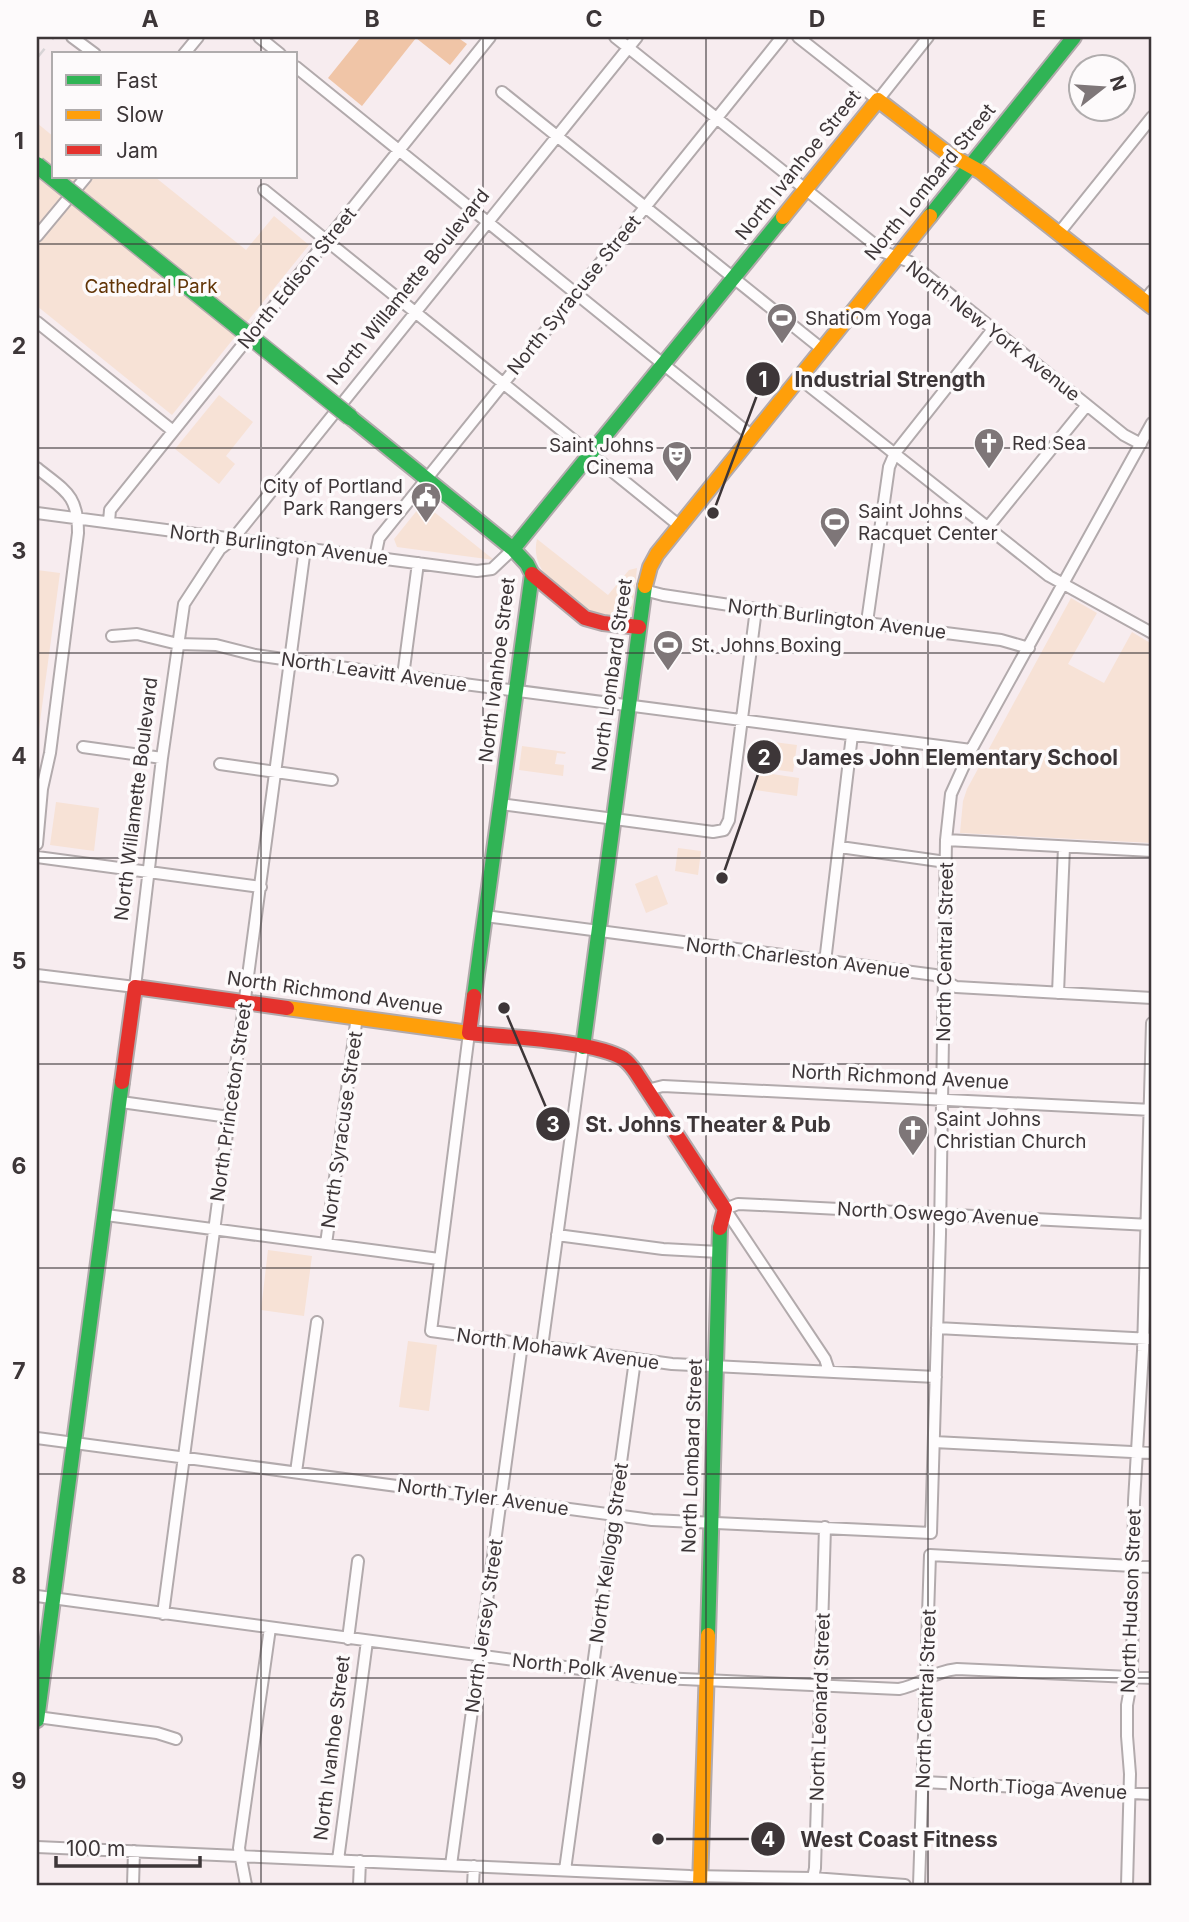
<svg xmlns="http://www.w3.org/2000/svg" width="1189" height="1922" viewBox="0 0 1189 1922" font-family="Inter,sans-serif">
	<rect width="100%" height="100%" fill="#f7ecef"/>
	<!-- green -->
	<path fill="#f7e2d6" d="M37 123 54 137V177H155L246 250 274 216 309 245 172 415 37 306Z
		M219 395 253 422 226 456 235 464 219 484 175 449Z
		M423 503 494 560 397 547 394 539Z
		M537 539 608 595 629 570 637 568 632 615 627 618C617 617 603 618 593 614 587 612 581 605 575 601 555 586 530 568 537 539Z
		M37 570 60 573 39 729H37Z
		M1071 598 1097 613 1068 664 1104 683 1132 632 1152 644V843L960 833 963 801 967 789Z
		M759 740 797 745 793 772 755 767Z
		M522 746 566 752 565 754 557 753 555 764 564 765 563 776 519 770Z
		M758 772 799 778 797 796 755 790Z
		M56 802 99 808 94 851 50 845Z
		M678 848 701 851 698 875 675 871Z
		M657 875 668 904 646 913 635 884Z
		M268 1250 312 1256 304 1316 261 1310Z
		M408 1341 437 1345 429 1411 399 1407Z"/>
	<!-- forest -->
	<path fill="#f0c5a7" d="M361 37H457L467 44 450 65 416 38 362 106 328 78Z"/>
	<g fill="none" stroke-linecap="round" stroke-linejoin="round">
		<!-- street casing -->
		<g stroke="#b2aaac" stroke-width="14">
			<path id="street" d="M72 37 95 54
				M259 37 280 54
				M615 37 884 252 910 262 1124 435 1141 444
				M798 37 878 100 928 37
				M184 54 198 37
				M296 67 752 436
				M502 92 822 349
				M264 190 681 527
				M1059 233 1152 117
				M37 236 86 177
				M1144 301 1152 291
				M37 322 173 431
				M799 378 1049 576 1152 633
				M37 468C65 491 78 494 78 533L50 753 42 789 37 844
				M37 513 477 571 492 569 513 549
				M109 522 110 510 490 37
				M988 527 1087 405
				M375 557 379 538 782 37
				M644 590 663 595 756 609 1001 640 1029 648
				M867 622 889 467 895 453 993 329
				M112 636 137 634 178 644 216 645 255 655 403 676 971 750
				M403 676 418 563
				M83 747 162 758
				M220 764 332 780
				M500 804 713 832 724 830 729 820 756 609
				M946 840 1152 851
				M840 847 946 862
				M37 857 261 887
				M485 916 935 975 956 987 1152 998
				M825 962 852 735
				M37 975 135 987 162 758 184 604 220 549 233 539 637 37
				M1058 993 1064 847
				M469 1033 431 1331 672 1364 936 1377
				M647 1090 663 1086 1152 1110
				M121 1102 229 1117
				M106 1215 439 1259
				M557 1235 663 1249 719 1252
				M326 1244 357 1016
				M937 1328 1152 1339
				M542 1347 583 1047
				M829 1371 825 1359 725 1209 738 1204 760 1205 1150 1225
				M37 1438 652 1520 931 1533 940 1234 946 840 951 794 971 750 1152 423
				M934 1442 1152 1453
				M296 1472 317 1322
				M37 1596 640 1677 899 1689C921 1685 934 1671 957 1669L1152 1678
				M163 1614 305 548
				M348 1639 358 1561
				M37 1717 157 1733 176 1739
				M924 1782 1152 1794
				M37 1847 690 1876 813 1878 905 1885
				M338 1860 367 1641
				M451 1865 522 1344
				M565 1870 635 1360
				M812 1883 815 1868 825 1527
				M133 1885 134 1851
				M246 1885 239 1848 270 1628
				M359 1885 360 1861
				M473 1885 474 1866
				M919 1885 930 1555 1152 1567
				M1127 1885 1130 1774 1127 1736V1705L1132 1677 1134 1501 1143 1351 1152 1023"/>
		</g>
		<!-- fast casing -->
		<g stroke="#b2aaac" stroke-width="18">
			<path id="fast" d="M930 216 1074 37
				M350 417 513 549 527 564 532 574 474 996
				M513 549 783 217
				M583 1047 645 586
				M708 1635 720 1228
				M37 1720 122 1082"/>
		</g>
		<!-- slow casing -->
		<g stroke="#b2aaac" stroke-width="18">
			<path id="slow" d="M783 217 878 100 947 153 981 172 1152 307
				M645 586 650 567 657 554 930 216
				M287 1008 469 1033
				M700 1885 708 1635"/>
		</g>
		<!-- jam casing -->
		<g stroke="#b2aaac" stroke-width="18">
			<path id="jam" d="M532 574 585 618 603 623 639 627
				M474 996 469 1033C505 1037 596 1041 624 1059 628 1062 632 1067 635 1071L725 1209 720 1228
				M122 1082 135 987 287 1008"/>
		</g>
		<!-- street -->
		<use href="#street" stroke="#fefcfd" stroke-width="10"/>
		<!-- fast -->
		<use href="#fast" stroke="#30b455" stroke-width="14"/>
		<!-- slow -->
		<use href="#slow" stroke="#ff9f0a" stroke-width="14"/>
		<!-- jam -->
		<use href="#jam" stroke="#e5322d" stroke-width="14"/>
		<!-- rail -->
		<path stroke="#d8d4d6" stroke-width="2.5" stroke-dasharray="12 12" stroke-linecap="butt" d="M37 58 54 37"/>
		<!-- fast-bridge casing -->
		<g stroke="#b2aaac" stroke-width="19" stroke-linecap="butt">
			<path id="fast-bridge" d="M37 165 350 417"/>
		</g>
		<!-- fast-bridge -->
		<use href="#fast-bridge" stroke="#30b455" stroke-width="16"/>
	</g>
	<!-- grid -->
	<path fill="none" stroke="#3d3638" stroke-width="2" stroke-opacity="0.55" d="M261 37V54M483 37V1885M706 37V1885M928 37V1885M261 177V1885M37 244H1152M37 448H1152M37 653H1152M37 858H1152M37 1064H1152M37 1268H1152M37 1474H1152M37 1678H1152"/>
	<!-- icons -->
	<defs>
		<g id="stadium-pin" transform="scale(1.575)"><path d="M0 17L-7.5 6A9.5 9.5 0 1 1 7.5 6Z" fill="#7e7678" stroke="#fdfafb"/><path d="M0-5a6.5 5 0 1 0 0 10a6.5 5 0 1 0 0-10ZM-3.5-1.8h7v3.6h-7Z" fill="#fff"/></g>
		<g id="church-pin" transform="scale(1.575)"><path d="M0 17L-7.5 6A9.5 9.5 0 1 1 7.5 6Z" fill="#7e7678" stroke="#fdfafb"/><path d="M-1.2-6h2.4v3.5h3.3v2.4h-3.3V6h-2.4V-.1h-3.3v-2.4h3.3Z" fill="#fff"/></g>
		<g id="theatre-pin" transform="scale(1.575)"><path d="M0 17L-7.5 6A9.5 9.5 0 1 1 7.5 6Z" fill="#7e7678" stroke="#fdfafb"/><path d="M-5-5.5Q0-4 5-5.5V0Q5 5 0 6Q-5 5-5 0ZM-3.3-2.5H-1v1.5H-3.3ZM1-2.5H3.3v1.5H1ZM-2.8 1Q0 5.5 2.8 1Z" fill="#fff"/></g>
		<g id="civic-pin" transform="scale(1.575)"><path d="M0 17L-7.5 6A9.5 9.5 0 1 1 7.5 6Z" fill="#7e7678" stroke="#fdfafb"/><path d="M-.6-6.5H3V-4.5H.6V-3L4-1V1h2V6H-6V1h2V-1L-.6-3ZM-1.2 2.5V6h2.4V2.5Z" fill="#fff"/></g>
	</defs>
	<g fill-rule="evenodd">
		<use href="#stadium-pin" x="782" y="318"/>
		<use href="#church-pin" x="989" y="443"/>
		<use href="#theatre-pin" x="677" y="456"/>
		<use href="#civic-pin" x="426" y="497"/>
		<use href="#stadium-pin" x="835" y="522"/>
		<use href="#stadium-pin" x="668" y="645"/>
		<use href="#church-pin" x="913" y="1130"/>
	</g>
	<g text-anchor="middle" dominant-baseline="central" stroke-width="7" stroke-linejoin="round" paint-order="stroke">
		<!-- street labels -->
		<g font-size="19" fill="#3d3638" stroke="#fdfafb">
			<text transform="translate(798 165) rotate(-51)">North Ivanhoe Street</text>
			<text transform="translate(930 182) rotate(-51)">North Lombard Street</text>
			<text transform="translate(297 278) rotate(-51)">North Edison Street</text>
			<text transform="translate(408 287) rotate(-51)">North Willamette Boulevard</text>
			<text transform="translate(574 295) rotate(-51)">North Syracuse Street</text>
			<text transform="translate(993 331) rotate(38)">North New York Avenue</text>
			<text transform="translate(279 545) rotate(7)">North Burlington Avenue</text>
			<text transform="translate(837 619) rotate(7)">North Burlington Avenue</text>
			<text transform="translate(497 670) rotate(-83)">North Ivanhoe Street</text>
			<text transform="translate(374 672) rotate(8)">North Leavitt Avenue</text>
			<text transform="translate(612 675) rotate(-82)">North Lombard Street</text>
			<text transform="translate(136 799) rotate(-83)">North Willamette Boulevard</text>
			<text transform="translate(945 952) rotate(-89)">North Central Street</text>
			<text transform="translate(798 958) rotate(7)">North Charleston Avenue</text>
			<text transform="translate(335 993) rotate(8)">North Richmond Avenue</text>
			<text transform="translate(900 1077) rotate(3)">North Richmond Avenue</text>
			<text transform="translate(231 1102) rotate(-82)">North Princeton Street</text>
			<text transform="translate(342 1130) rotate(-82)">North Syracuse Street</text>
			<text transform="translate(938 1214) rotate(3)">North Oswego Avenue</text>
			<text transform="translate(558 1349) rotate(8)">North Mohawk Avenue</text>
			<text transform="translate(692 1456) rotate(-88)">North Lombard Street</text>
			<text transform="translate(483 1497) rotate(8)">North Tyler Avenue</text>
			<text transform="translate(609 1553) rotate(-82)">North Kellogg Street</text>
			<text transform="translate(1131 1601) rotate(-88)">North Hudson Street</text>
			<text transform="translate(484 1626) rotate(-82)">North Jersey Street</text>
			<text transform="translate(595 1669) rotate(6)">North Polk Avenue</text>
			<text transform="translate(926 1699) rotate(-88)">North Central Street</text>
			<text transform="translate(820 1707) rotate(-88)">North Leonard Street</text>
			<text transform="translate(332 1748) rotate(-83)">North Ivanhoe Street</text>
			<text transform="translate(1038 1788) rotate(3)">North Tioga Avenue</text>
		</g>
		<!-- park labels -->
		<g font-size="19" fill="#623507" stroke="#fdfafb">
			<text x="151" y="286">Cathedral Park</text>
		</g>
		<!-- poi labels -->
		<g font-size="19" fill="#3d3638" stroke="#fdfafb" text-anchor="start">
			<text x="805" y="318">ShatiOm Yoga</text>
			<text x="1012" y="443">Red Sea</text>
			<text x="654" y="445" text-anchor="end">Saint Johns<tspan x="654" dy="22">Cinema</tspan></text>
			<text x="403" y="486" text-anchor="end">City of Portland<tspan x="403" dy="22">Park Rangers</tspan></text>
			<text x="858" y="511">Saint Johns<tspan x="858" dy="22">Racquet Center</tspan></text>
			<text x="691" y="645">St. Johns Boxing</text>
			<text x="936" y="1119">Saint Johns<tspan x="936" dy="22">Christian Church</tspan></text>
		</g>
	</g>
	<!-- callouts -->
	<path fill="none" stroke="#3d3638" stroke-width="2.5" d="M713 513L763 379M722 878L764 757M504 1008L553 1124M658 1839L768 1839"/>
	<g fill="#3d3638" stroke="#fdfafb" stroke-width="2.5">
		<circle cx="713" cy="513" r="7"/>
		<circle cx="722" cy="878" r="7"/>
		<circle cx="504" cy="1008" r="7"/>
		<circle cx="658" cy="1839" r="7"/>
		<circle cx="763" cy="379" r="18"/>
		<circle cx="764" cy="757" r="18"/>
		<circle cx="553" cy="1124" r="18"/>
		<circle cx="768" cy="1839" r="18"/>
	</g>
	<g font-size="21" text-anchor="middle" font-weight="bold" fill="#fff">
		<text x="763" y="387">1</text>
		<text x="764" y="765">2</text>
		<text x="553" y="1132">3</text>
		<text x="768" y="1847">4</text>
	</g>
	<g font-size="21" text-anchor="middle" font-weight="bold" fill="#3d3638" stroke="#fdfafb" stroke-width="7" stroke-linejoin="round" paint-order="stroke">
		<text x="890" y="387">Industrial Strength</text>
		<text x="957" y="765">James John Elementary School</text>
		<text x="708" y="1132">St. Johns Theater &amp; Pub</text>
		<text x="899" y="1847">West Coast Fitness</text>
	</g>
	<!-- border -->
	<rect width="1189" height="1922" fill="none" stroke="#fdfafb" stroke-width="77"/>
	<!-- legend -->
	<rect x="52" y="52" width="245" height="126" fill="#fdfafb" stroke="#b0acad" stroke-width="2"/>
	<rect x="66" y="75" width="35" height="10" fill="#30b455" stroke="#b0acad" stroke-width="2"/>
	<text x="116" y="88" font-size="21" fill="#3d3638">Fast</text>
	<rect x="66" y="110" width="35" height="10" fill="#ff9f0a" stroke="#b0acad" stroke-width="2"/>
	<text x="116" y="122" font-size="21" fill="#3d3638">Slow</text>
	<rect x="66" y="145" width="35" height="10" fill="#e5322d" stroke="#b0acad" stroke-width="2"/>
	<text x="116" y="158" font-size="21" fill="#3d3638">Jam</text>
	<!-- north arrow -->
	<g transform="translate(1102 88) rotate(73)"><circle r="33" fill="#fdfafb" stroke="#b0acad" stroke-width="2"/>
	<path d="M0-5L12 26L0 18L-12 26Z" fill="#7e7678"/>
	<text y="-10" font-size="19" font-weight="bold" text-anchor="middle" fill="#3d3638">N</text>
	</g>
	<!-- scale -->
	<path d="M56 1856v10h144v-10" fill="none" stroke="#3d3638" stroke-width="3.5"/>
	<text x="66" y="1856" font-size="21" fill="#3d3638" stroke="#fdfafb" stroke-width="5" paint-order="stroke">100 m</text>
	<rect x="38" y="38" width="1112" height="1846" fill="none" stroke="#3d3638" stroke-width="2.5"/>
	<g font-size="23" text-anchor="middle" font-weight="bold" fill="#3d3638">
		<text x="150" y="27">A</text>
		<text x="372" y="27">B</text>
		<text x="594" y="27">C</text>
		<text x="817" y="27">D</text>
		<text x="1039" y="27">E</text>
		<text x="19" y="149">1</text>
		<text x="19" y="354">2</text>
		<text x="19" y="559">3</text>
		<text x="19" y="764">4</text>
		<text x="19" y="969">5</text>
		<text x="19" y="1174">6</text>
		<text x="19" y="1379">7</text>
		<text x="19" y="1584">8</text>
		<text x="19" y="1789">9</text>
	</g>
</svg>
